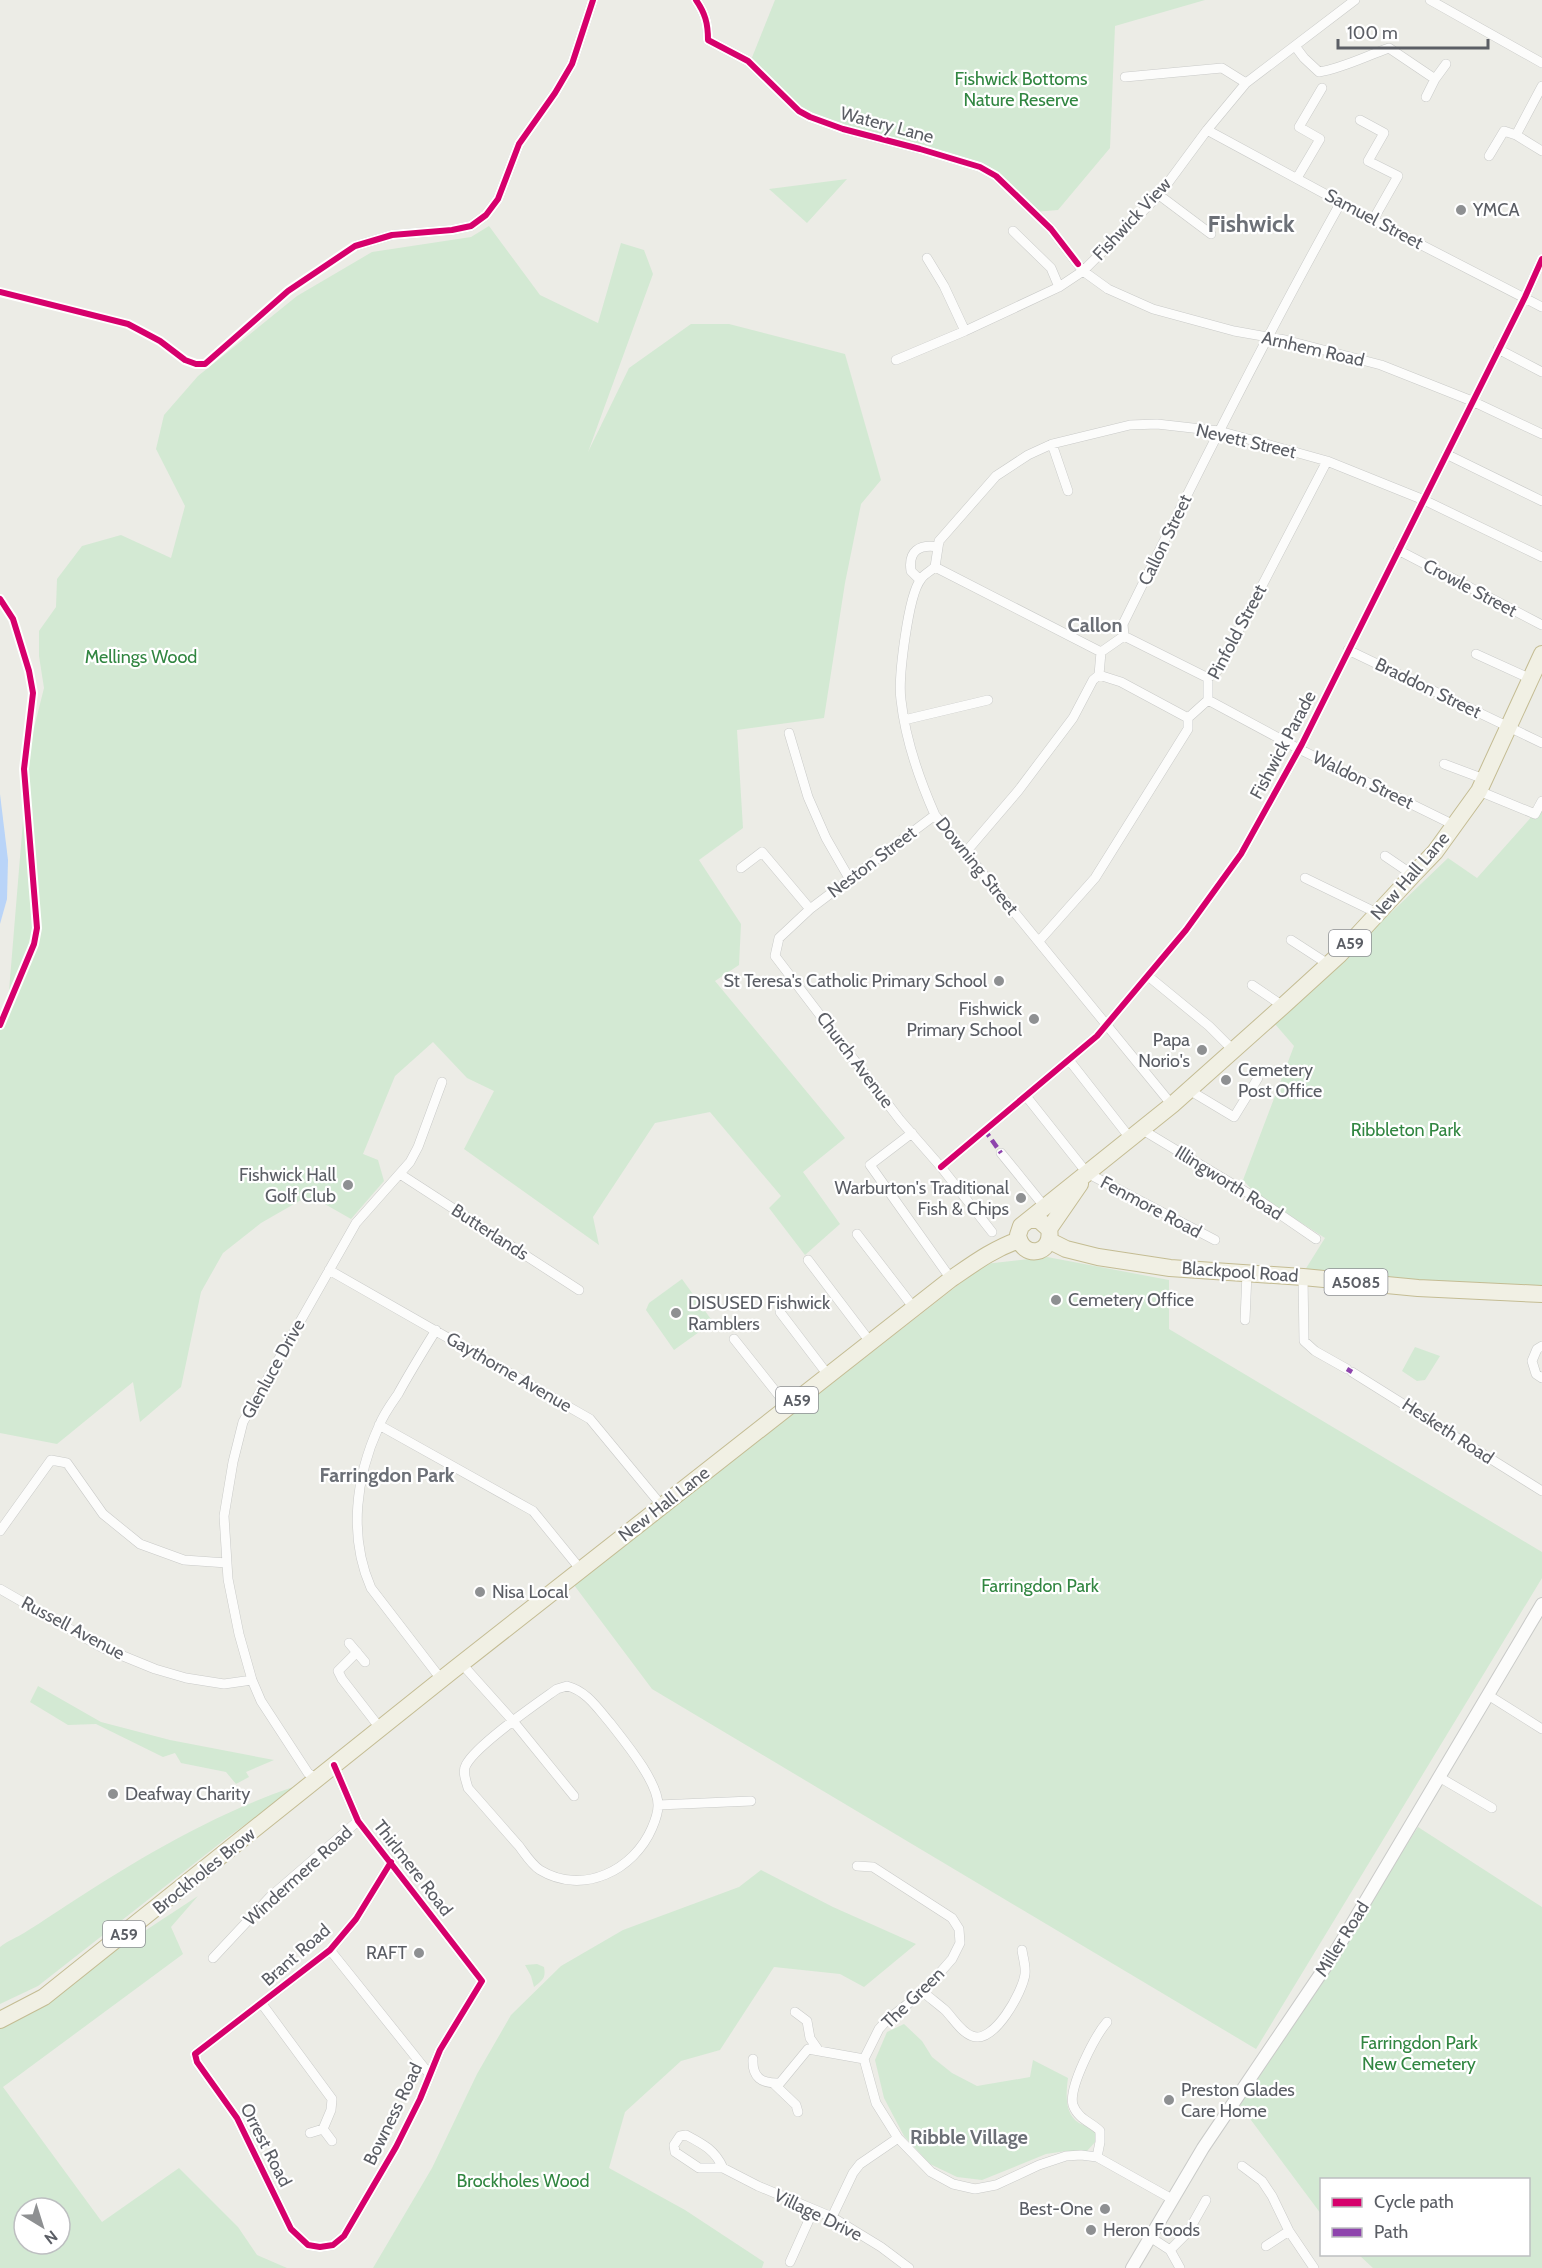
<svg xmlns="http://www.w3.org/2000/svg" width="1542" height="2268" viewBox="0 0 1542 2268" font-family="Cabin,sans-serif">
	<rect width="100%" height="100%" fill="#ecece6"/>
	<!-- green -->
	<path fill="#d3e9d3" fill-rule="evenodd" d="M775 0H1205L1115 26 1110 148 1058 210 1034 212 996 176 799 111 749 65Z
		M847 179 807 223 769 189Z
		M489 226 540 295 598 323 621 243 644 250 653 274 588 452 629 368 691 324H729L845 354 881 480 861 504 845 583 824 718 737 730 743 828 699 860 741 924 739 965 715 981 845 1138 803 1172 840 1224 805 1255 769 1208 781 1196 710 1112 655 1123 593 1217 599 1245 464 1149 494 1091 467 1078 433 1042 395 1076 363 1154 378 1160 384 1181 351 1219 316 1199 301 1200 261 1223 223 1253 201 1292 181 1387 140 1422 133 1382 57 1444 0 1433V1015L9 991 29 748 44 688 39 656V631L56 607 57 579 82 546 121 535 171 558 185 506 156 449 164 415 198 376 297 296 372 252 471 237Z
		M1542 805V1287L1342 1276 1305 1270 1325 1238 1255 1193 1243 1180 1294 1046 1275 1024 1448 858 1477 878Z
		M1047 1257 1169 1280V1329L1542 1552V1578L1256 2049 652 1689 574 1585 985 1264Z
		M682 1279 713 1322 674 1350 646 1310 649 1303Z
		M1415 1347 1440 1356 1425 1380 1417 1381 1402 1371Z
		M38 1686 101 1722 170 1740 274 1760 246 1772 249 1777 236 1784 226 1772 181 1763 175 1753 163 1757 96 1724 68 1725 30 1702Z
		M293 1787 286 1795 228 1837 38 1986 0 2004V1947C7 1941 16 1938 24 1933 34 1927 44 1920 55 1913 129 1864 208 1816 293 1787Z
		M1418 1827 1542 1907V2268H1373L1359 2255 1528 2254V2180H1322L1321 2214 1239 2104Z
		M761 1870 833 1907 916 1944 864 1987 840 1974 774 1967 720 2050 681 2061 625 2112 609 2168 685 2210 764 2262 762 2268H373L432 2168 477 2074 511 2015 561 1966 623 1930 739 1887Z
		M198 1896 171 1927 183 1954 3 2087 102 2222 179 2168 238 2227 257 2255 287 2268H0V2019L44 1997ZM24 2208H60V2244H24Z
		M537 1964 544 1967C546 1978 543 1980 534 1987L531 1976 525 1965Z
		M904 2024 922 2041 932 2057 952 2073 977 2086 1030 2077 1033 2060 1068 2078C1066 2093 1064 2114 1079 2123 1085 2126 1090 2127 1096 2131V2141L1087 2151H1066L1046 2154 982 2180 957 2177 930 2164 904 2136 884 2098 875 2060 887 2032Z"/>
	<!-- water -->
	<path fill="#b9d4f8" d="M0 794 8 860 7 899 0 924Z"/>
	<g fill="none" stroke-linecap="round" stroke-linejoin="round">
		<!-- minor casing -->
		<g stroke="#c9cac8" stroke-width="10">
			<path id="minor" d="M696 0C705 13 708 23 708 40L748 61 799 111 810 117 843 129 920 149 980 167 996 176 1051 229 1083 271 1108 289 1153 309 1234 331 1285 340 1381 365 1472 401 1542 434
				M1430 0 1542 63
				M1295 46 1304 58 1319 72C1343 68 1366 56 1389 48L1435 79 1426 97
				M1125 77 1222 68 1246 83
				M1435 79 1446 64
				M1360 120 1384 133 1368 161 1398 176 1373 220
				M1207 130 1373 220 1542 307
				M1516 135 1542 86
				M1489 156 1504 131 1516 135 1542 151
				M1297 178 1320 139 1299 127 1322 88
				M1159 195 1211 234
				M1013 231 1051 268 1059 287
				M355 246 392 235 452 230 471 226 486 215 498 199 519 144 555 93 572 64 593 0
				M927 258 944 286 965 331
				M1498 349 1542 372
				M896 360 965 331 1059 287 1083 271 1159 195 1207 130 1246 83 1355 0
				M1052 444 1068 491
				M1446 454 1542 501
				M1398 550 1542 625
				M935 567 939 541 996 476 1028 455 1052 444 1130 425 1157 424 1219 431 1327 461 1424 500 1542 557
				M935 567C931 571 924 574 921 579 908 595 898 679 901 700 905 737 920 781 935 815L1172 1105
				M935 567 1101 652
				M920 580 911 571C908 551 919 544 938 547
				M1124 636 1123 624C1193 482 1264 340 1341 202
				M1124 636 1208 678
				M1348 650 1542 743
				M1476 654 1531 679
				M1099 675 1121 682 1188 718
				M1208 700 1299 749 1454 825
				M1188 718 1208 700V678L1218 670 1327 461
				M904 720 988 700
				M789 733 808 797 826 838 849 878
				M1444 764 1484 779
				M1479 791 1535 814 1542 801
				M965 853 1018 791 1073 718 1093 680 1099 675 1101 652 1124 636
				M1385 856 1413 875
				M741 868 762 852 810 909 779 938 775 956 900 1120 941 1167 992 1232
				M1305 878 1377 913
				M810 909 935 815
				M1291 940 1328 964
				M1039 941 1095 878 1188 729V718
				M1148 976 1209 1026 1233 1050
				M1252 985 1283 1006
				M1069 1060 1130 1138
				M1189 1090 1234 1117 1258 1078
				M1026 1096 1087 1173 1215 1240
				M1141 1129 1256 1198 1316 1239
				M912 1133 870 1165 951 1279
				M1001 1153 1044 1206
				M941 1167 1097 1036 1186 930 1241 854 1302 744 1525 297 1542 259
				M400 1174 579 1290
				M857 1234 914 1308
				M808 1260 871 1343
				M329 1270 590 1419 662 1506
				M1303 1277 1304 1341 1315 1351 1347 1369
				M780 1312 828 1375
				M1245 1320 1247 1273
				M436 1330C423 1351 410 1372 398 1394 391 1404 383 1415 379 1426 356 1476 348 1536 371 1588L441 1679
				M734 1339 788 1407
				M1542 1346 1537 1349 1532 1361 1536 1374 1542 1378
				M1352 1372 1542 1491
				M379 1425 533 1511 581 1570
				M0 1531 51 1460 67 1463 103 1514 140 1544 184 1560 227 1563
				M0 1589 101 1647 155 1669 186 1678 224 1684 252 1680
				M349 1643 365 1662
				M357 1652 338 1671 342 1679 380 1728
				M461 1663 513 1721 574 1796
				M567 1686C587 1691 598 1709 611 1724 625 1742 659 1783 658 1806 658 1813 655 1821 652 1828 634 1870 583 1896 540 1870 532 1865 525 1854 519 1846 502 1827 485 1807 468 1788 466 1780 462 1772 466 1765 476 1745 536 1704 557 1689Z
				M1488 1695 1542 1729
				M334 1765 358 1821 482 1981 440 2050 420 2099 396 2147 344 2236 333 2245 320 2247 308 2245 291 2229 237 2118 197 2062 195 2054 330 1950 356 1919 391 1862
				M1439 1777 1492 1808
				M317 1779 308 1773 261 1701 252 1680 239 1634 228 1579 224 1516 233 1462 243 1422 356 1223 410 1162 418 1147 442 1082
				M658 1805 751 1801
				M857 1866 873 1867 952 1918 959 1929 960 1943 952 1959 923 1992 887 2020 879 2029 864 2059 876 2103 898 2138 931 2172 953 2184 975 2189 996 2185 1039 2165 1066 2156 1081 2155 1097 2157 1172 2199
				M330 1950 430 2075
				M213 1958 270 1897 358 1821
				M923 1992C930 1998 938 2004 945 2010 953 2018 961 2032 972 2036 994 2045 1023 1991 1025 1974 1026 1966 1023 1958 1022 1950
				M262 2004 332 2099 331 2110 323 2129 332 2141
				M795 2012 807 2021 810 2038 819 2051
				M753 2059C752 2077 761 2084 780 2083L808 2049 864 2059
				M773 2083 796 2105 798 2112
				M310 2133 323 2129
				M1097 2157 1100 2142V2131C1091 2122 1078 2119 1073 2105 1068 2088 1095 2036 1107 2022
				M1242 2166 1262 2181 1272 2196 1289 2231 1314 2268
				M723 2168C715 2150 703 2144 686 2135L680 2136 674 2145 675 2152 699 2168H723L758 2186 832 2217 881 2247 909 2268
				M832 2217 853 2173 860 2164 898 2138
				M1150 2237 1170 2250
				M1266 2246 1289 2231
				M790 2262 813 2211
				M1180 2268 1170 2250 1188 2232 1206 2200"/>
		</g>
		<!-- tertiary casing -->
		<g stroke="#c9cac8" stroke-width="14">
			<path id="tertiary" d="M1132 2268 1203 2148 1334 1954 1542 1604"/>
		</g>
		<!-- trunk casing -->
		<g stroke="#c4bc93" stroke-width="18">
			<path id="trunk" d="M1029 1220H1039L1049 1229C1054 1255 1022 1260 1018 1235L1021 1226 1172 1105 1283 1006 1340 954 1413 875 1435 852 1479 791 1542 654
				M1049 1229 1080 1184
				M1050 1241 1066 1249 1098 1257 1170 1268 1303 1277 1418 1288 1542 1294
				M0 2020 44 1997 452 1671 951 1279C973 1264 993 1249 1019 1240"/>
		</g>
		<!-- minor -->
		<use href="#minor" stroke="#fcfcfb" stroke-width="9"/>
		<!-- tertiary -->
		<use href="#tertiary" stroke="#fcfcfb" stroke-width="12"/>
		<!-- trunk -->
		<use href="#trunk" stroke="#f1f0e4" stroke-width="16"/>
		<!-- quiet -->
		<path stroke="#8e44ad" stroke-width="4.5" stroke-dasharray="9 4.5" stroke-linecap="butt" d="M984 1129 1001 1153
			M1347 1369 1352 1372"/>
		<!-- cycleway casing -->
		<g stroke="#fff" stroke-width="10">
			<path id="cycleway" d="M696 0C705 13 708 23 708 40L748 61 799 111 810 117 843 129 920 149 980 167 996 176 1051 229 1078 264
				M0 292 128 324 160 341 185 360 196 364H205L288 291 355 246 392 235 452 230 471 226 486 215 498 199 519 144 555 93 572 64 593 0
				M0 599 13 619 29 671 33 693 24 769 37 928 34 944 0 1025
				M941 1167 1097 1036 1186 930 1241 854 1302 744 1525 297 1542 259
				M334 1765 358 1821 482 1981 440 2050 420 2099 396 2147 344 2236 333 2245 320 2247 308 2245 291 2229 237 2118 197 2062 195 2054 330 1950 356 1919 391 1862"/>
		</g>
		<!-- cycleway -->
		<use href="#cycleway" stroke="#d6006c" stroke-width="6"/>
	</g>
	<!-- markers -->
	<g fill="#8e9092" stroke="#fff" stroke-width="2">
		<circle cx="1461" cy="210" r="6"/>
		<circle cx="999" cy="981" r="6"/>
		<circle cx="1034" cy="1019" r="6"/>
		<circle cx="1202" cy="1050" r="6"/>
		<circle cx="1226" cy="1080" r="6"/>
		<circle cx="348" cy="1185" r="6"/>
		<circle cx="1021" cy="1198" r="6"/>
		<circle cx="1056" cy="1300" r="6"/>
		<circle cx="676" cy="1313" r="6"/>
		<circle cx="480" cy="1592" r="6"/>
		<circle cx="113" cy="1794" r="6"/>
		<circle cx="419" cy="1953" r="6"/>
		<circle cx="1169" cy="2100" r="6"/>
		<circle cx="1105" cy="2209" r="6"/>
		<circle cx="1091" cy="2230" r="6"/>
	</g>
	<g text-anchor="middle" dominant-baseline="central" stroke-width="4.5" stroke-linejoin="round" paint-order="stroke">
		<!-- shield labels -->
		<g fill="#fff" stroke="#8c8e93" stroke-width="1.5">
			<rect x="1329" y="930" width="42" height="26" rx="4.5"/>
			<rect x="1324.5" y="1269" width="63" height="26" rx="4.5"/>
			<rect x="776" y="1387" width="42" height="26" rx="4.5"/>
			<rect x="103" y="1921" width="42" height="26" rx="4.5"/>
		</g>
		<g font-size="16" font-weight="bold" fill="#5b5e65">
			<text x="1350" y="943">A59</text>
			<text x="1356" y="1282">A5085</text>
			<text x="797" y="1400">A59</text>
			<text x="124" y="1934">A59</text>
		</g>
		<!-- park labels -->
		<g font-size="18" fill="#318641" stroke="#fff">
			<text x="1021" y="79">Fishwick Bottoms<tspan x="1021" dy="21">Nature Reserve</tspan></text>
			<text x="141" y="657">Mellings Wood</text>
			<text x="1406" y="1130">Ribbleton Park</text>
			<text x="1040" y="1586">Farringdon Park</text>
			<text x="1419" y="2043">Farringdon Park<tspan x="1419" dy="21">New Cemetery</tspan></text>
			<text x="523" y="2181">Brockholes Wood</text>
		</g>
		<!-- street labels -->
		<g font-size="18" fill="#5b5e65" stroke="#fff">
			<text transform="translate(887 125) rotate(15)">Watery Lane</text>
			<text transform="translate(1132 219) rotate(-47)">Fishwick View</text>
			<text transform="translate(1374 219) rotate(28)">Samuel Street</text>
			<text transform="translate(1313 349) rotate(13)">Arnhem Road</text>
			<text transform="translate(1246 441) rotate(13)">Nevett Street</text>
			<text transform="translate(1165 540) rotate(-64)">Callon Street</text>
			<text transform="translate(1470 588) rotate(28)">Crowle Street</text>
			<text transform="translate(1237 632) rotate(-62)">Pinfold Street</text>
			<text transform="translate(1428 688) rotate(26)">Braddon Street</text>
			<text transform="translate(1283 745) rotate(-62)">Fishwick Parade</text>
			<text transform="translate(1363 780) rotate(26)">Waldon Street</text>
			<text transform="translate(872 862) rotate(-37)">Neston Street</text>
			<text transform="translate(977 866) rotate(51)">Downing Street</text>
			<text transform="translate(1410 876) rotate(-49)">New Hall Lane</text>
			<text transform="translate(855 1060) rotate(53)">Church Avenue</text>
			<text transform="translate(1229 1183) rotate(32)">Illingworth Road</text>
			<text transform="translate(1151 1207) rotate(28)">Fenmore Road</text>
			<text transform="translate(490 1232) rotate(33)">Butterlands</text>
			<text transform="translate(1240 1272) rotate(4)">Blackpool Road</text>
			<text transform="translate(273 1369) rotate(-61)">Glenluce Drive</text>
			<text transform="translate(509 1372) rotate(30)">Gaythorne Avenue</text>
			<text transform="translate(1448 1431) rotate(33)">Hesketh Road</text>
			<text transform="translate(664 1504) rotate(-38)">New Hall Lane</text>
			<text transform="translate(73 1628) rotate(28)">Russell Avenue</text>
			<text transform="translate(413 1868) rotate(52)">Thirlmere Road</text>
			<text transform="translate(204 1871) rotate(-39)">Brockholes Brow</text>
			<text transform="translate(298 1876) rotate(-42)">Windermere Road</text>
			<text transform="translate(1342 1939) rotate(-58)">Miller Road</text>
			<text transform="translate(296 1955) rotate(-41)">Brant Road</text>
			<text transform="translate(913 1998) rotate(-44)">The Green</text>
			<text transform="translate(393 2114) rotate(-64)">Bowness Road</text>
			<text transform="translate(266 2145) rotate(63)">Orrest Road</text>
			<text transform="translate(818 2215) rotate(26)">Village Drive</text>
		</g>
		<!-- poi labels -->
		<g font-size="18" fill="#5b5e65" stroke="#fff" text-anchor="start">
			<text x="1473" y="210">YMCA</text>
			<text x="987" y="981" text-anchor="end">St Teresa's Catholic Primary School</text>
			<text x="1022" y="1009" text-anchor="end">Fishwick<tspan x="1022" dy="21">Primary School</tspan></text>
			<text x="1190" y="1040" text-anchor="end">Papa<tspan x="1190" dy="21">Norio's</tspan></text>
			<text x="1238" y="1070">Cemetery<tspan x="1238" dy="21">Post Office</tspan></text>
			<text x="336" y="1175" text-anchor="end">Fishwick Hall<tspan x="336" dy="21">Golf Club</tspan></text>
			<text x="1009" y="1188" text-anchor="end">Warburton's Traditional<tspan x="1009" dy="21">Fish &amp; Chips</tspan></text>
			<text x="1068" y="1300">Cemetery Office</text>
			<text x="688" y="1303">DISUSED Fishwick<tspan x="688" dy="21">Ramblers</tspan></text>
			<text x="492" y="1592">Nisa Local</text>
			<text x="125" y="1794">Deafway Charity</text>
			<text x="407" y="1953" text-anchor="end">RAFT</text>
			<text x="1181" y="2090">Preston Glades<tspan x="1181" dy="21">Care Home</tspan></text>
			<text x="1093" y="2209" text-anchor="end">Best-One</text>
			<text x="1103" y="2230">Heron Foods</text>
		</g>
		<!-- neighbourhood labels -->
		<g font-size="20" font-weight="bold" fill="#6c7077" stroke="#fff">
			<text x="1095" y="625">Callon</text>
			<text x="387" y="1475">Farringdon Park</text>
			<text x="969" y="2137">Ribble Village</text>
		</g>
		<!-- district labels -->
		<g font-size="24" font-weight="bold" fill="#6c7077" stroke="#fff">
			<text x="1251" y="223">Fishwick</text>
		</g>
	</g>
	<!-- legend -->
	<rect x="1320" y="2178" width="210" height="78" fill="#ffffff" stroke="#bdbfc1" stroke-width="1.5"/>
	<rect x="1332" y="2198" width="30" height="9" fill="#d6006c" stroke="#bdbfc1" stroke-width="1.5"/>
	<text x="1374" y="2208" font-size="18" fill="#5b5e65">Cycle path</text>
	<rect x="1332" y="2228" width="30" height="9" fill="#8e44ad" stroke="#bdbfc1" stroke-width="1.5"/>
	<text x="1374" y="2238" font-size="18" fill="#5b5e65">Path</text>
	<!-- north arrow -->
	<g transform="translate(42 2226) rotate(142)"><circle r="28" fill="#ffffff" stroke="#bdbfc1" stroke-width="1.5"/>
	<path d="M0-4.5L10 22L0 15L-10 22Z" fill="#8e9092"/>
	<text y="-9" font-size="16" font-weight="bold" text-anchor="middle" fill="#5b5e65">N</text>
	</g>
	<!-- scale -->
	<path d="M1338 39v9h150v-9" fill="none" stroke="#5b5e65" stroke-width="3"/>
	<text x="1347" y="39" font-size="18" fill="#5b5e65" stroke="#ffffff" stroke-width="4.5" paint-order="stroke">100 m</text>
</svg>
